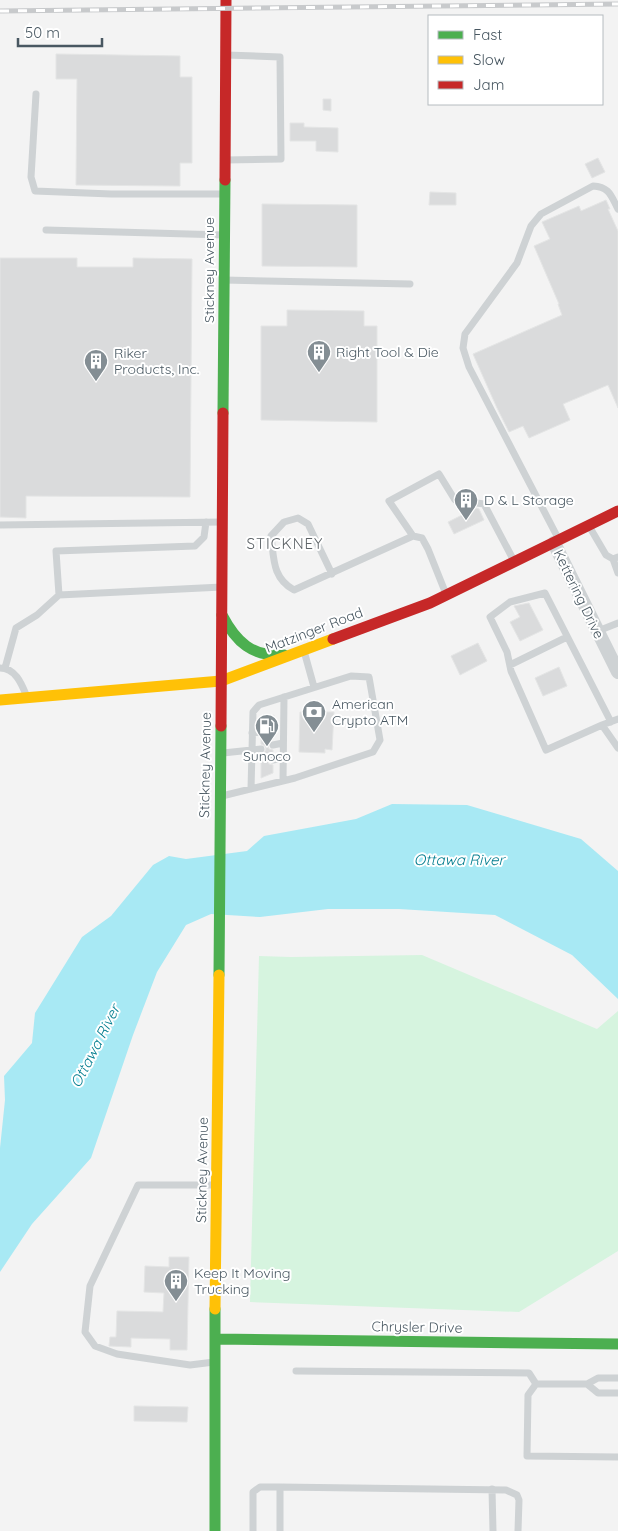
<svg xmlns="http://www.w3.org/2000/svg" width="618" height="1531" viewBox="0 0 618 1531" font-family="Quicksand,sans-serif">
	<rect width="100%" height="100%" fill="#f3f3f3"/>
	<!-- green -->
	<path fill="#d6f4df" d="M422 955 597 1029 618 1011V1251L519 1312 250 1302 259 956 291 957Z"/>
	<!-- water -->
	<path fill="#a8e9f4" d="M392 804 467 805 581 839 618 871V999L572 955 495 915 399 909H328L260 917 211 914 186 925 157 972 133 1035 91 1158 32 1224 0 1272V1148L5 1100 4 1076 32 1043 35 1013 82 937 111 916 153 865 169 856 186 859 247 851 264 836 356 819Z"/>
	<!-- building -->
	<path fill="#dadbdc" stroke="#e4e5e5" d="M56 54 180 56V77H192V163H180V186L76 185 77 79H56Z
		M323 99H331V111L323 110Z
		M290 123H304V127L338 128V152L316 151V141H290Z
		M598 158 605 172 592 178 585 164Z
		M430 192 456 193V205H429Z
		M606 200 610 209H608L618 231V408L608 385 563 404 570 420 529 438 523 426 509 432 497 408 473 354 562 315 558 304H559L534 246 550 239 542 222 579 206 581 211Z
		M262 204 357 205V267L262 266Z
		M0 258H77V267H133V258L192 259 190 497 26 496V518L0 517Z
		M287 310 364 311V326H377V422L261 420V326H287Z
		M476 508 479 509 484 520 454 534 448 522Z
		M529 603 543 630 520 641 510 622 520 617 514 606Z
		M478 643 487 661 460 675 451 656Z
		M559 667 567 686 543 696 535 678Z
		M300 712H334L332 750 325 749V753L299 752Z
		M274 715 273 739 269 741 268 746 269 749 273 750V755L269 756 268 761 269 764 273 765V773L261 778V754L264 753 266 749 265 746 261 744V737L264 736 266 732 265 728 261 727V720Z
		M169 1257H189L187 1350H170V1339L131 1338V1347L109 1346 110 1337H116L117 1311 163 1312 164 1293 144 1292 145 1266 169 1267Z
		M134 1406 188 1407 187 1422 134 1421Z"/>
	<g fill="none" stroke-linecap="round" stroke-linejoin="round">
		<!-- lane -->
		<path stroke="#ced2d4" stroke-width="7" d="M36 94 31 177 35 191 111 194H224
			M225 160 281 159 280 57 226 55
			M46 230 224 235
			M224 280 410 284
			M0 525 222 522
			M589 526 606 555 613 559 618 557
			M558 538 469 367 463 348 465 334 517 263 531 226 541 214 593 186C610 187 611 196 618 209
			M613 559 618 573
			M332 574 308 524 298 518 284 522 271 536C274 558 272 578 294 590L413 536
			M446 594 428 549 422 538 413 536 389 501 439 474 455 500 484 504 514 561
			M59 595 56 551 195 546 204 537 206 522
			M598 631 618 623
			M304 651 314 687
			M510 665 567 637
			M0 668C16 668 22 685 27 697
			M5 668 16 628 37 615 59 595 222 587
			M611 722 545 593 510 602 490 617 507 652 511 671 546 750 602 725 618 719
			M602 725 618 748
			M252 733 261 732
			M273 745 283 743
			M223 753 261 749
			M273 760 283 758
			M283 781 284 697
			M222 796 295 778 373 752 380 740 369 677 351 676 259 705 253 712 251 789
			M214 1362 190 1365 117 1354 95 1346 85 1332 90 1286 138 1185H215
			M296 1371 529 1373 536 1384
			M536 1384 528 1395 527 1456 618 1457
			M536 1384H587L598 1393H618
			M587 1384 598 1378H618
			M280 1487V1531
			M492 1489 493 1531
			M253 1531V1492L260 1487H280L506 1490 517 1495 519 1500 518 1531"/>
		<!-- street -->
		<path stroke="#ced2d4" stroke-width="14" d="M554 543 618 672"/>
		<!-- fast -->
		<path stroke="#4caf50" stroke-width="11" d="M223 413 225 180
			M222 615C236 642 252 657 284 655
			M219 975 221 726
			M215 1309V1531
			M215 1339 618 1344"/>
		<!-- slow -->
		<path stroke="#ffc107" stroke-width="11" d="M0 700 221 681 333 639
			M215 1309 219 975"/>
		<!-- jam -->
		<path stroke="#c62828" stroke-width="11" d="M225 180 226 0
			M333 639 430 603 618 511
			M221 726 223 413"/>
		<!-- rail casing -->
		<g stroke="#c8cacc" stroke-width="5">
			<path id="rail" d="M0 11 618 4"/>
		</g>
		<!-- rail -->
		<use href="#rail" stroke="#fff" stroke-width="3" stroke-dasharray="9" stroke-linecap="butt"/>
	</g>
	<!-- icons -->
	<defs>
		<g id="building-pin" transform="scale(1.25)"><path d="M0 17L-7.5 6A9.5 9.5 0 1 1 7.5 6Z" fill="#848e94" stroke="#fff"/><path d="M-4-6H4V6H1V3H-1V6H-4ZM-2.5-4.3h1.7v1.8h-1.7ZM.8-4.3h1.7v1.8H.8ZM-2.5-1h1.7V.8h-1.7ZM.8-1h1.7V.8H.8Z" fill="#fff"/></g>
		<g id="bank-pin" transform="scale(1.25)"><path d="M0 17L-7.5 6A9.5 9.5 0 1 1 7.5 6Z" fill="#848e94" stroke="#fff"/><path d="M-6-4H6V4H-6ZM0-2.3a2.3 2.3 0 1 0 0 4.6a2.3 2.3 0 1 0 0-4.6Z" fill="#fff"/></g>
		<g id="fuel-pin" transform="scale(1.25)"><path d="M0 17L-7.5 6A9.5 9.5 0 1 1 7.5 6Z" fill="#848e94" stroke="#fff"/><path d="M-5.5-6h7V0h2V4h1.3V-2.5L3-4.5l.8-.8L6-3V5H2.5V1h-1V6h-7ZM-4.2-4.7v3.2H.2V-4.7Z" fill="#fff"/></g>
	</defs>
	<g fill-rule="evenodd">
		<use href="#building-pin" x="319" y="352"/>
		<use href="#building-pin" x="96" y="361"/>
		<use href="#building-pin" x="466" y="500"/>
		<use href="#bank-pin" x="314" y="712"/>
		<use href="#fuel-pin" x="267" y="726"/>
		<use href="#building-pin" x="176" y="1281"/>
	</g>
	<g text-anchor="middle" dominant-baseline="central" stroke-width="4" stroke-linejoin="round" paint-order="stroke">
		<!-- street labels -->
		<g font-size="14" fill="#485761" stroke="#fff">
			<text transform="translate(209 270) rotate(-90)">Stickney Avenue</text>
			<text transform="translate(579 594) rotate(64)">Kettering Drive</text>
			<text transform="translate(314 630) rotate(-21)">Matzinger Road</text>
			<text transform="translate(205 765) rotate(-89)">Stickney Avenue</text>
			<text transform="translate(202 1170) rotate(-89)">Stickney Avenue</text>
			<text transform="translate(417 1327) rotate(1)">Chrysler Drive</text>
		</g>
		<!-- poi labels -->
		<g font-size="14" fill="#485761" stroke="#fff" text-anchor="start">
			<text x="336" y="352">Right Tool &amp; Die</text>
			<text x="114" y="353">Riker<tspan x="114" dy="16">Products, Inc.</tspan></text>
			<text x="484" y="500">D &amp; L Storage</text>
			<text x="332" y="704">American<tspan x="332" dy="16">Crypto ATM</tspan></text>
			<text x="267" y="756" text-anchor="middle">Sunoco</text>
			<text x="194" y="1273">Keep It Moving<tspan x="194" dy="16">Trucking</tspan></text>
		</g>
		<!-- neighbourhood labels -->
		<g font-size="15" letter-spacing="1" fill="#5d6367" stroke="#fff">
			<text x="285" y="543">STICKNEY</text>
		</g>
		<!-- water labels -->
		<g font-size="15" font-style="italic" fill="#047e90" stroke="#fff">
			<text x="459" y="859">Ottawa River</text>
			<text transform="translate(95 1046) rotate(-63)">Ottawa River</text>
		</g>
	</g>
	<!-- legend -->
	<rect x="428" y="15" width="175" height="90" fill="#ffffff" stroke="#b6bcc0"/>
	<rect x="438" y="31" width="25" height="8" fill="#4caf50" stroke="#b6bcc0"/>
	<text x="473" y="40" font-size="15" fill="#485761">Fast</text>
	<rect x="438" y="56" width="25" height="8" fill="#ffc107" stroke="#b6bcc0"/>
	<text x="473" y="65" font-size="15" fill="#485761">Slow</text>
	<rect x="438" y="81" width="25" height="8" fill="#c62828" stroke="#b6bcc0"/>
	<text x="473" y="90" font-size="15" fill="#485761">Jam</text>
	<!-- scale -->
	<path d="M18 38v8h84v-8" fill="none" stroke="#485761" stroke-width="2.5"/>
	<text x="25" y="38" font-size="15" fill="#485761" stroke="#ffffff" stroke-width="4" paint-order="stroke">50 m</text>
</svg>
